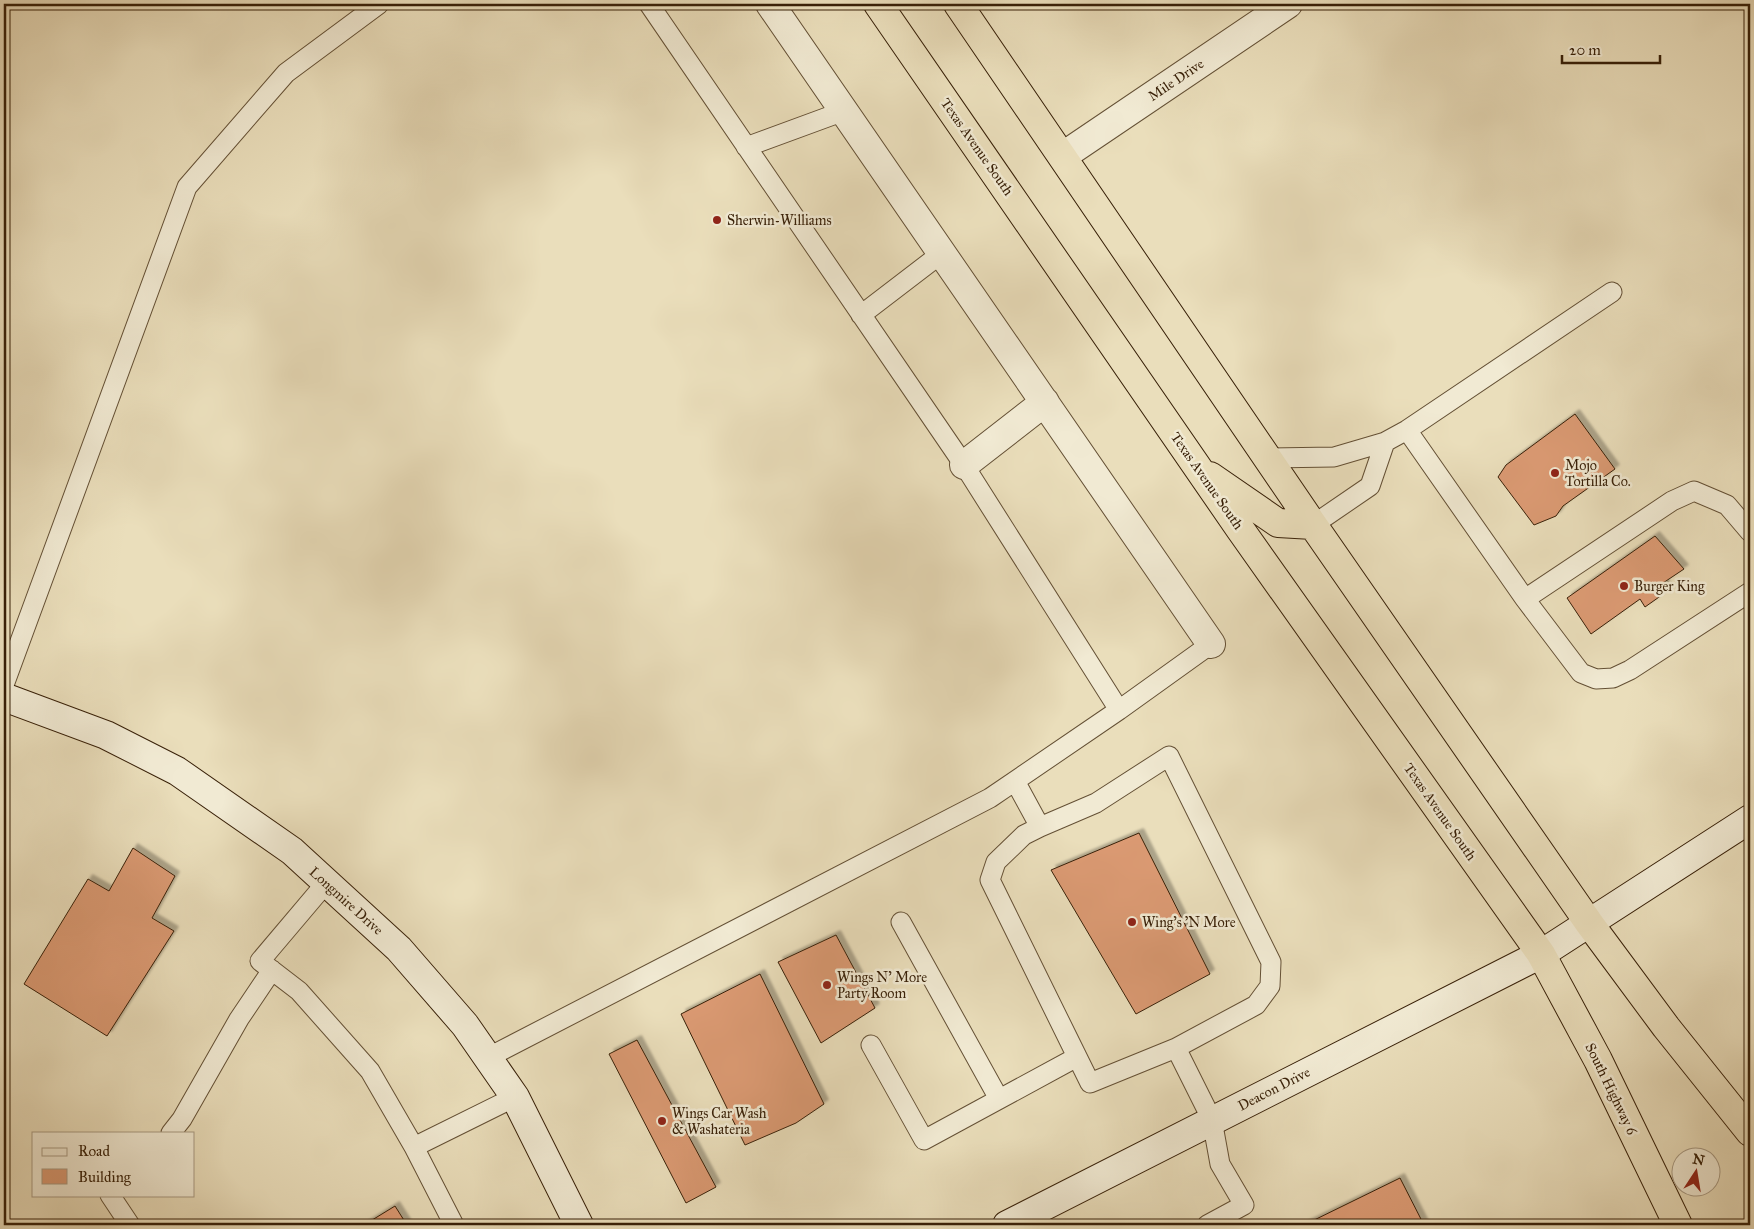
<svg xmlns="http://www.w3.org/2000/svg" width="1754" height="1229" viewBox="0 0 1754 1229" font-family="'IM FELL Great Primer',serif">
	<defs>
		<filter id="shadow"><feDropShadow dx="4.5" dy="-4.5" stdDeviation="1" flood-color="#0004"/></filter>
	</defs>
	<rect width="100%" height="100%" fill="#eadebb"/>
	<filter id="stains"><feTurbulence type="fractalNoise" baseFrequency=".004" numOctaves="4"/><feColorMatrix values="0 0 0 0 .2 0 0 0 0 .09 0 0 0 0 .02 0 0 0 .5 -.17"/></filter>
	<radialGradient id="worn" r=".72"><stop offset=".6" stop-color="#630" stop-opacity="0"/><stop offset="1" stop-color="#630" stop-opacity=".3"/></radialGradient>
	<!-- building -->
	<path fill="#db9a73" stroke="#382008" filter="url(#shadow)" d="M1575 414 1615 469 1563 506 1556 516 1534 525 1498 477 1506 465Z
		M1655 536 1684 569 1663 583 1669 590 1645 607 1640 599 1591 634 1567 598Z
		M1139 833 1210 974 1136 1014 1051 870Z
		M133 848 175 876 152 918 174 931 107 1036 24 984 88 879 109 891Z
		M836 935 875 1008 821 1043 778 962Z
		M760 974 824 1104 796 1123 745 1145 681 1014Z
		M637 1040 716 1187 686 1203 609 1054Z
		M1400 1178 1424 1225H1304Z
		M395 1206 407 1225H364Z"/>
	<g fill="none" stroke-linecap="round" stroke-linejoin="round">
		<!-- lane casing -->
		<g stroke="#645035" stroke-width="21">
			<path id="lane" d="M649 4 964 465 1119 710
				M746 147 844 111
				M861 315 942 253
				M1407 430 1525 599 1581 673 1596 679 1613 678 1630 670 1750 592
				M1267 458 1334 457 1385 442 1407 430 1612 292
				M1313 525 1370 486 1385 442
				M1525 599 1672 501 1694 491 1727 505 1750 532
				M4 685 187 187 286 73 379 4
				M1015 781 1040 827 1024 835 996 862 990 880 1090 1083 1176 1048 1212 1120 1220 1164 1244 1205 1207 1225
				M1040 827 1096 803 1169 756 1271 962 1270 986 1256 1005 1176 1048
				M326 883 260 961 299 991 370 1071 414 1147 515 1097
				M901 922 999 1099
				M871 1045 924 1140 1077 1057
				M487 1058 990 798 1119 710 1211 644
				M171 1133 182 1119 239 1019 272 970
				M414 1147 454 1225
				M110 1195 130 1225"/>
		</g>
		<!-- street casing -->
		<g stroke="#645035" stroke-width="30">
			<path id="street" d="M770 4 1211 644
				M1063 156 1288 4
				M964 465 1045 402"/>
		</g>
		<!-- secondary casing -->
		<g stroke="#382008" stroke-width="30">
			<path id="secondary" d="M4 697 106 735 177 771 292 851 399 949 465 1025 515 1097 579 1225
				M1007 1225 1541 954 1750 819"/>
		</g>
		<!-- highway casing -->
		<g stroke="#382008" stroke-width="30">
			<path id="highway" d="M878 4 1240 529 1541 954 1598 1060 1678 1225
				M958 4 1313 525 1589 923 1666 1027 1750 1132
				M1210 476 1278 523 1313 525"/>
		</g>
		<!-- lane -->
		<use href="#lane" stroke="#f1ead3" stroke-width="19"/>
		<!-- street -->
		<use href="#street" stroke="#f1ead3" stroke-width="28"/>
		<!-- secondary -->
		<use href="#secondary" stroke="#f1ead3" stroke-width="28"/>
		<!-- highway -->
		<use href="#highway" stroke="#eadebb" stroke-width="28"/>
	</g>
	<!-- markers -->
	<g fill="#8f2418" stroke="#f1ead3" stroke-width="2">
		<circle cx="717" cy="220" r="5"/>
		<circle cx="1555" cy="473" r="5"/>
		<circle cx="1624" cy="586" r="5"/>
		<circle cx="1132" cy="922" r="5"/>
		<circle cx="827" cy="985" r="5"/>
		<circle cx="662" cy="1121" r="5"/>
	</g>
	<g text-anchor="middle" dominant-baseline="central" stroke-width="5" stroke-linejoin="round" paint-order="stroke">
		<!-- street labels -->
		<g font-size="14" fill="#382008" stroke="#f1ead3">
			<text transform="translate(1176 80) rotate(-34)">Mile Drive</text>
			<text transform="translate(977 147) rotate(55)">Texas Avenue South</text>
			<text transform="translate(1207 481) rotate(55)">Texas Avenue South</text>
			<text transform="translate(1440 812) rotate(55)">Texas Avenue South</text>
			<text transform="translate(346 901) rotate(42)">Longmire Drive</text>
			<text transform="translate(1274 1089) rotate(-27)">Deacon Drive</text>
			<text transform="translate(1611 1089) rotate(64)">South Highway 6</text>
		</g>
		<!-- poi labels -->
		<g font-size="14" fill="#382008" stroke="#f1ead3" text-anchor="start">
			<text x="727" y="220">Sherwin-Williams</text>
			<text x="1565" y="465">Mojo<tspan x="1565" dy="16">Tortilla Co.</tspan></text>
			<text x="1634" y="586">Burger King</text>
			<text x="1142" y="922">Wing's 'N More</text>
			<text x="837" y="977">Wings N' More<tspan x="837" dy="16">Party Room</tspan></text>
			<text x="672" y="1113">Wings Car Wash<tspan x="672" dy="16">&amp; Washateria</tspan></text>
		</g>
	</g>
	<!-- margin -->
	<rect width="1754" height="1229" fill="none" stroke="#eadebb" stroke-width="20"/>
	<rect x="5" y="5" width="1744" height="1219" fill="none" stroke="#382008" stroke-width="2.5"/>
	<rect x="10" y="10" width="1734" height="1209" fill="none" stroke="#382008"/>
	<!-- legend -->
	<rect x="32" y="1132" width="162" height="65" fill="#f1ead3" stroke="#a79982"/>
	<rect x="42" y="1148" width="25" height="8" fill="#f1ead3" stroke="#a79982"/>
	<text x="78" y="1156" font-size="15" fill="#382008">Road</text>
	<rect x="42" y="1169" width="25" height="15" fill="#db9a73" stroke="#a79982"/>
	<text x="78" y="1182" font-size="15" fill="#382008">Building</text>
	<!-- north arrow -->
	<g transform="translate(1696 1172) rotate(12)"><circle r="24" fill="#f1ead3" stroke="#a79982"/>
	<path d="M0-4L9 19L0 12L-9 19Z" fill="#8f2418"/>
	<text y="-8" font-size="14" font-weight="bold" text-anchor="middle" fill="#382008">N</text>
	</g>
	<!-- scale -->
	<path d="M1562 55v8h98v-8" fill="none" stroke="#382008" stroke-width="2.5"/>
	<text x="1569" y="55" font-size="15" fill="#382008" stroke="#f1ead3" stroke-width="4" paint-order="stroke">20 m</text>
	<rect width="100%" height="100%" filter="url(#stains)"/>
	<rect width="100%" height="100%" fill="url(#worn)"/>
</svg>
